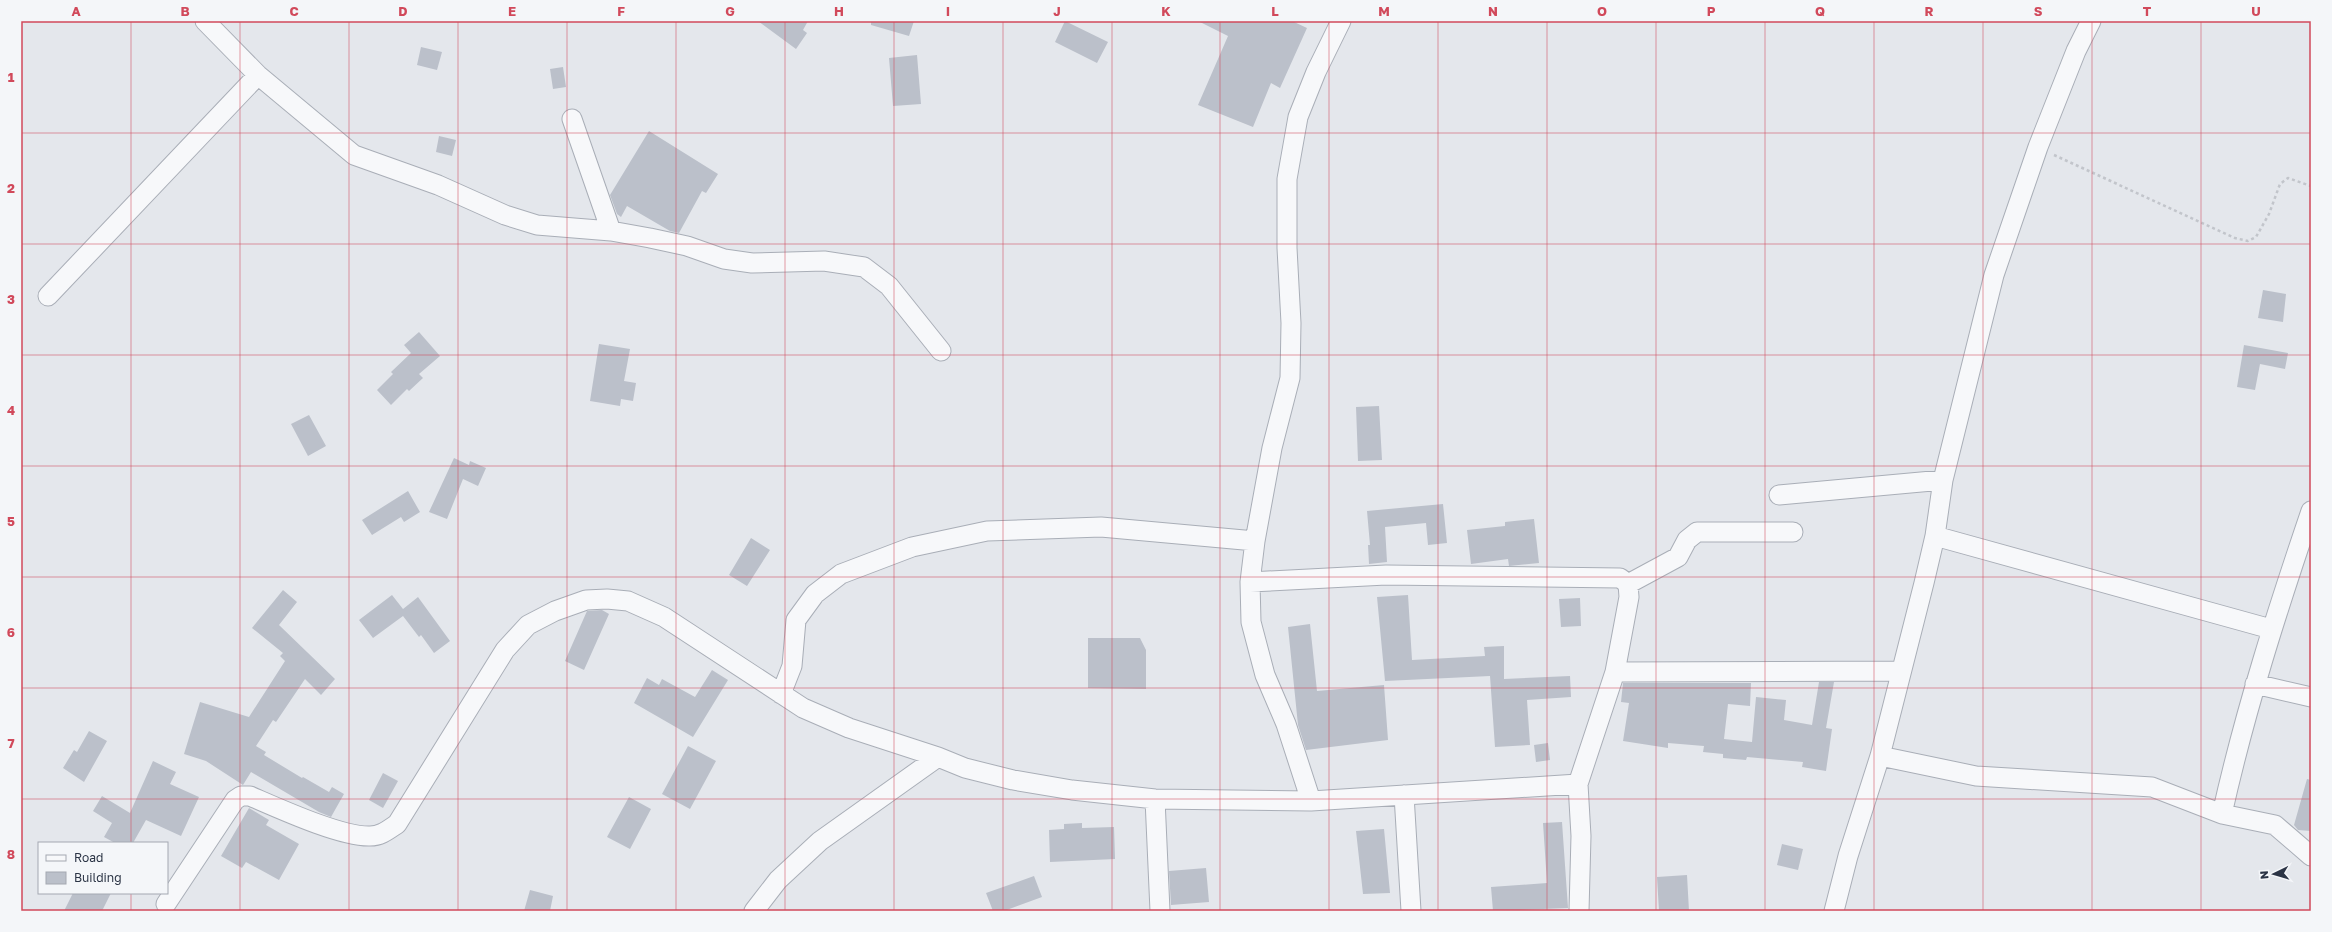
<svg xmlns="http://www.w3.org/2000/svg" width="2332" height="932" viewBox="0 0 2332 932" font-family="'Golos Text',sans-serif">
	<rect width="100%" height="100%" fill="#e4e7ec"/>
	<!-- building -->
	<path fill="#bbc0ca" d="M758 21H808L803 30 807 33 796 49Z
		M871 21H914L909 36 871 25Z
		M1065 21 1108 42 1097 63 1055 42Z
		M1198 21H1292L1307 28 1280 88 1271 83 1253 127 1198 105 1228 36Z
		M421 47 442 52 437 70 417 65Z
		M917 55 921 104 893 106 889 58Z
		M563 67 566 87 553 89 550 69Z
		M649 131 718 174 706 193 702 191 679 233 670 231 627 206 621 217 617 214 610 195Z
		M439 136 456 140 452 156 436 152Z
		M2263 290 2286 294 2283 322 2258 318Z
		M419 332 440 356 419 374 423 378 409 391 407 389 391 405 377 390 393 374 391 372 411 353 404 345Z
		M599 344 630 349 624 381 636 383 633 401 621 399 620 406 590 401Z
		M2244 345 2288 353 2285 369 2260 364 2255 390 2237 387Z
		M1379 406 1382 460 1358 461 1356 407Z
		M309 415 326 446 308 456 291 424Z
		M454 458 469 465 470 461 486 468 478 486 463 479 447 519 429 512Z
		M408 491 420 512 404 522 401 517 372 535 362 520Z
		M1443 504 1447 543 1428 545 1426 523 1385 527 1387 562 1369 564 1368 545H1370L1367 511Z
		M1534 519 1539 563 1509 566 1508 559 1471 564 1467 530 1505 526V522Z
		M751 538 770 550 747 586 729 575Z
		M283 590 297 602 279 625 335 679 321 695 305 679 276 722 273 720 256 746 266 752 264 755 302 778 303 777 329 792 332 787 344 794 331 817 319 812 251 772 243 785 206 761 184 754 200 702 249 717 285 661 280 656 283 653 252 628Z
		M392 595 403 609 418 597 450 641 434 653 421 635 419 637 403 616 373 638 359 620Z
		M1408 595 1412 660 1485 656 1484 647 1504 646V679L1570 676 1571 697 1527 700 1530 745 1495 747 1490 676 1385 681 1377 597Z
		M1580 598 1581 626 1561 627 1559 599Z
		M602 610 609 614 584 670 565 661 587 611Z
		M1310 624 1317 691 1384 685 1388 740 1306 750 1298 725 1288 627Z
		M1088 638H1140L1146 650V689L1088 688Z
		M712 670 728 680 693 737 634 703 647 678 659 685 662 679 695 697Z
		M1819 682H1834L1826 728 1832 729 1826 771 1802 767 1803 762 1747 757 1746 760 1723 758V754L1703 752 1704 746 1668 743V748L1623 741 1629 703 1621 702 1623 683H1751L1750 706 1728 704 1724 739 1752 742 1756 697 1786 700 1784 720 1812 725Z
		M89 731 107 741 84 782 63 768 74 750 77 752Z
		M1548 743 1550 760 1536 762 1534 745Z
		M688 746 716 761 690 809 662 794Z
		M153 761 176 772 170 784 199 797 181 836 146 820 133 843H115L104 837 112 823 93 811 102 796 130 813Z
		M383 773 398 781 383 808 369 800Z
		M2307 779 2311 780V831L2298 830 2294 825Z
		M629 797 651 809 630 849 607 837Z
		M249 808 269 820 266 825 299 844 279 880 246 862 242 868 221 856Z
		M1562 822 1568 908 1493 911 1491 887 1547 883 1543 823Z
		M1082 823V828L1114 827 1115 859 1050 862 1049 830 1064 829V824Z
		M1384 829 1390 893 1363 894 1356 831Z
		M1782 844 1803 849 1798 870 1777 865Z
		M1206 868 1209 902 1171 905 1169 871Z
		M1687 875 1689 911H1659L1657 877Z
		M1034 876 1042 897 1004 911H993L986 893Z
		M530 890 553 896 550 911H524Z
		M73 893H111L102 911H64Z"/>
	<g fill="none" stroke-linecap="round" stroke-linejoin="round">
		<!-- street casing -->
		<g stroke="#a9aeb7" stroke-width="21">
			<path id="street" d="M205 21 258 75 354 155 438 185 505 215 537 225 611 231 650 238 687 246 724 259 752 263 824 261 864 267 889 286 941 351
				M572 119 611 231
				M48 296 258 75
				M1779 495 1943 480
				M1935 536 2271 629
				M1250 582 1386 575 1620 578 1628 584 1629 597 1615 672 1578 784 1581 836 1579 911
				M1628 584 1678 557 1687 540 1697 532H1793
				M1615 672 1900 671
				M2255 684 2311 697
				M781 694 792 666 796 620 815 594 841 574 912 547 987 531 1101 527 1255 541
				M1880 756 1976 776 2152 787 2222 814 2275 825 2311 856
				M1404 795 1411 911
				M1155 799 1160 911
				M1311 801 1286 724 1265 675 1251 622 1250 582 1255 541 1272 448 1290 378 1291 323 1287 248V179L1298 117 1316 72 1341 21
				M2222 814C2245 711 2277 611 2311 511
				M166 904 235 800 241 796H250C278 808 341 837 370 836 381 836 388 830 397 824L505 650 528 625 555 611 586 600 607 599 628 601 664 617 803 708 849 728 938 757 965 768 1013 780 1072 790 1155 799 1311 801 1578 784
				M754 911 778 880 820 841 938 757
				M1834 911 1848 856 1880 756 1924 583 1935 536 1943 480 1994 275 2038 147 2076 51 2091 21"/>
		</g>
		<!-- path -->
		<path stroke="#c2c5cb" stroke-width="2.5" stroke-dasharray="3 3" stroke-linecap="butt" d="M2054 155 2235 238 2248 241 2256 237 2269 214 2280 184 2288 178 2311 186"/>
		<!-- street -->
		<use href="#street" stroke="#f7f8fa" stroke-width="19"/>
	</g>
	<!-- grid -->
	<path fill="none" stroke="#d1495b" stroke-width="1" stroke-opacity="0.55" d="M131 21V843M240 21V911M349 21V911M458 21V911M567 21V911M676 21V911M785 21V911M894 21V911M1003 21V911M1112 21V911M1220 21V911M1329 21V911M1438 21V911M1547 21V911M1656 21V911M1765 21V911M1874 21V911M1983 21V911M2092 21V911M2201 21V911M21 133H2311M21 244H2311M21 355H2311M21 466H2311M21 577H2311M21 688H2311M21 799H2311M131 893V911"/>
	<!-- border -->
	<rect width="2332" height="932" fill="none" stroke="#f4f6f9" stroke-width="44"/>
	<!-- legend -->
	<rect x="38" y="842" width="130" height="52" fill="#f4f6f9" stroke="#a4a8b1"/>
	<rect x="46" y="855" width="20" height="6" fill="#f7f8fa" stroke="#a4a8b1"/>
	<text x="74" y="862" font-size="12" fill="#2b3445">Road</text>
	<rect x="46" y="872" width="20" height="12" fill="#bbc0ca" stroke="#a4a8b1"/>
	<text x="74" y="882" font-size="12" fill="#2b3445">Building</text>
	<!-- north arrow -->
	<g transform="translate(2274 874) rotate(265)" stroke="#f4f6f9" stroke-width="3" paint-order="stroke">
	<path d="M0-3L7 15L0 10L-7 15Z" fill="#2b3445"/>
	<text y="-6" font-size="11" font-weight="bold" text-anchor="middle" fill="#2b3445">N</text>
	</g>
	<rect x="22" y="22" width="2288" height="888" fill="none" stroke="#d1495b" stroke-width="1.5"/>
	<g font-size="13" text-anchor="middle" font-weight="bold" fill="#d1495b">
		<text x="76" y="16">A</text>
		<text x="185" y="16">B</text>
		<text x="294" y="16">C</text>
		<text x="403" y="16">D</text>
		<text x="512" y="16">E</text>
		<text x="621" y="16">F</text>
		<text x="730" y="16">G</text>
		<text x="839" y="16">H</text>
		<text x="948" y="16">I</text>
		<text x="1057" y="16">J</text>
		<text x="1166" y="16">K</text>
		<text x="1275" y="16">L</text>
		<text x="1384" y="16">M</text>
		<text x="1493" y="16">N</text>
		<text x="1602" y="16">O</text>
		<text x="1711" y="16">P</text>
		<text x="1820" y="16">Q</text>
		<text x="1929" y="16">R</text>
		<text x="2038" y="16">S</text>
		<text x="2147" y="16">T</text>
		<text x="2256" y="16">U</text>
		<text x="11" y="82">1</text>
		<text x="11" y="193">2</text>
		<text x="11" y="304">3</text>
		<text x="11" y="415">4</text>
		<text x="11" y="526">5</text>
		<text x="11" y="637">6</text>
		<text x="11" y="748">7</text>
		<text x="11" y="859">8</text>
	</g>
</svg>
